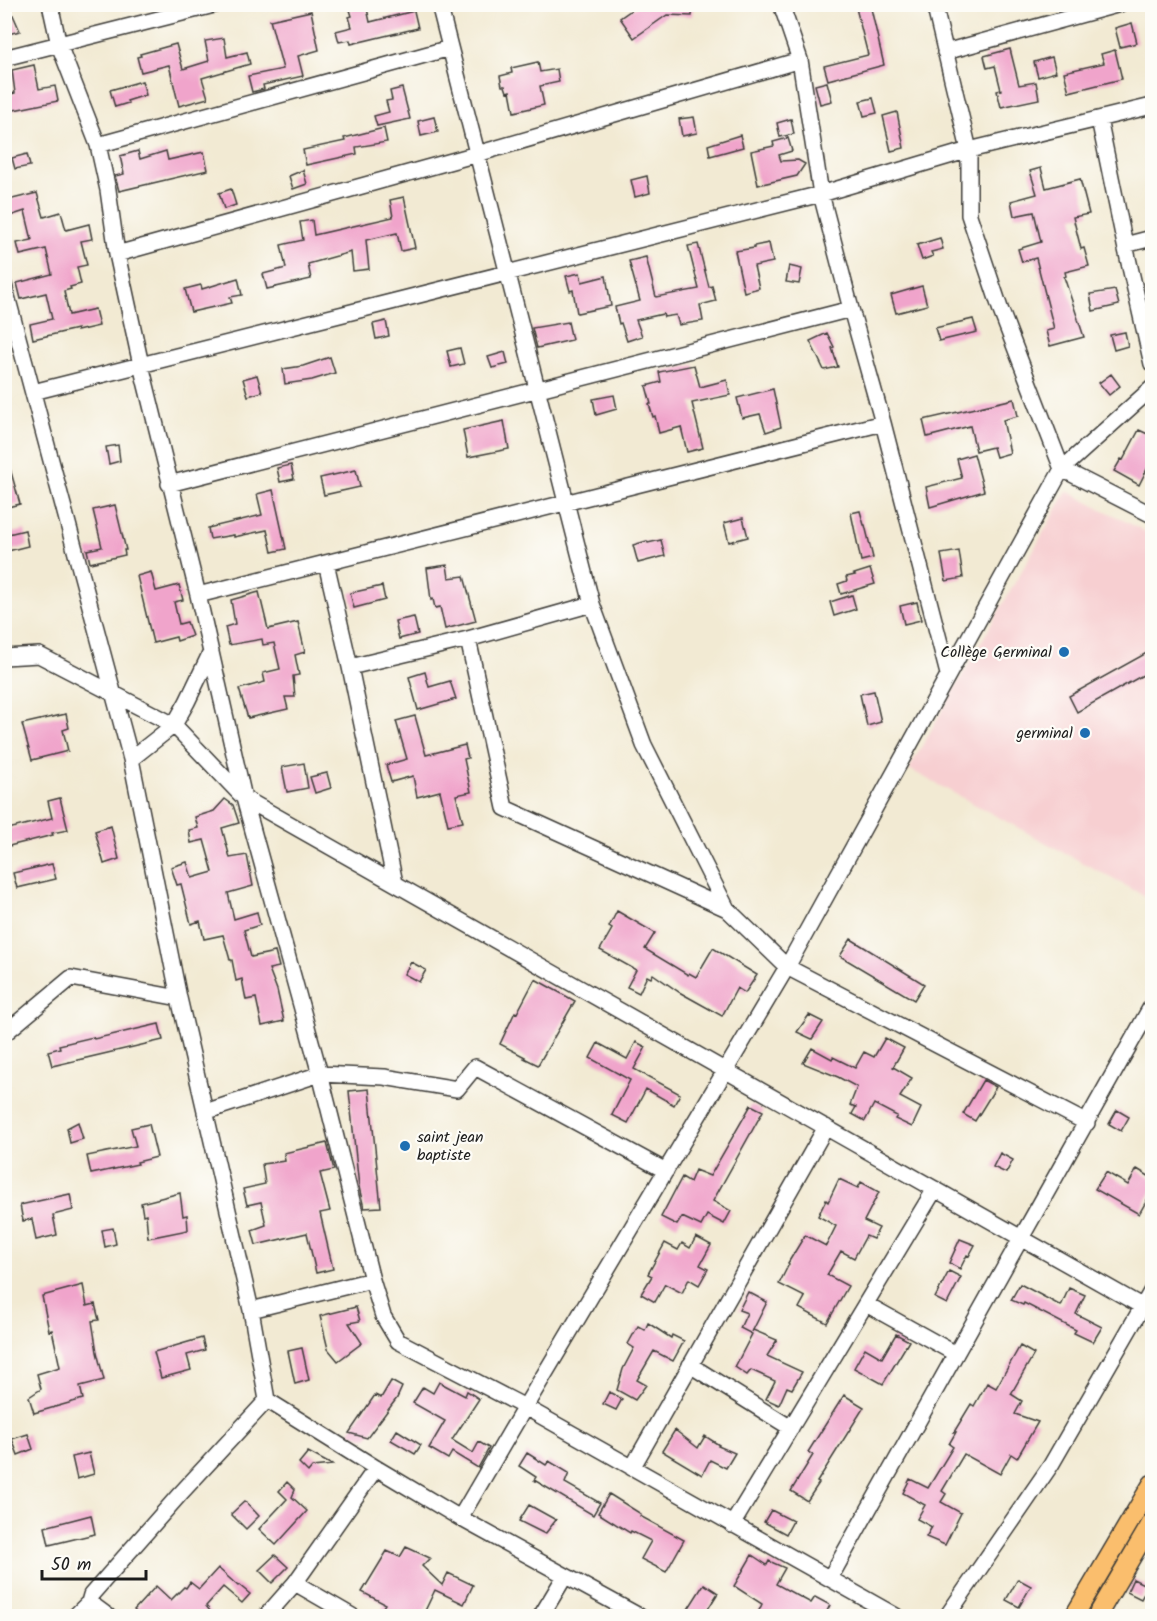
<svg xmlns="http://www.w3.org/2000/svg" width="1157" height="1621" viewBox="0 0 1157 1621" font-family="Kalam,sans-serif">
	<rect width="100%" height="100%" fill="#fdfcf7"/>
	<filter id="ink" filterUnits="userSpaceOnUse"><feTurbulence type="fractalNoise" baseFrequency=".0167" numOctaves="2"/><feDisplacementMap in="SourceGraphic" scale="12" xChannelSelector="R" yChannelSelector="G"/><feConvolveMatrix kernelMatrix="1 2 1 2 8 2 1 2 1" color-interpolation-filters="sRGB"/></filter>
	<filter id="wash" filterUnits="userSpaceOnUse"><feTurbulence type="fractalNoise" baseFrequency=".008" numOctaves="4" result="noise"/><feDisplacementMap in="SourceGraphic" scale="24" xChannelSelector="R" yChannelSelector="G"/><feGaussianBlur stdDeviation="1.35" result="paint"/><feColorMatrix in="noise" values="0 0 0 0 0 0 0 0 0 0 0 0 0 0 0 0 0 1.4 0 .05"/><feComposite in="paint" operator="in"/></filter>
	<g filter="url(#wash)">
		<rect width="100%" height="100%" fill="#f2ead3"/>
		<!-- built -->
		<path fill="#f7cfd1" d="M1067 491 1152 535V900L909 769Z"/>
		<g id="blocks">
			<!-- building -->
			<path fill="#f0a4cb" d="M366 4 370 22 414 11 418 28 351 44 350 40 339 42 336 31 352 27 349 17 352 16 350 10Z
				M640 4H693L692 16 667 15 634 38 620 18Z
				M855 4H870L884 65 828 80 824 66 868 55Z
				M311 11 319 50 298 56 303 76 263 85 264 89 252 92 248 76 283 69 270 20Z
				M13 15 20 31 4 35V18Z
				M1132 23 1137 43 1120 47 1115 28Z
				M224 38 227 57 247 52 250 64 202 78 208 98 179 106 169 65 141 72 137 57 141 56 140 54 176 44 183 69 209 61 205 41Z
				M1010 49 1019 85 1036 82 1039 99 1001 107 997 91 1001 90 995 66 987 68 984 56Z
				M1115 50 1122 79 1069 92 1064 72 1104 63 1101 54Z
				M1052 57 1056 72 1038 77 1034 62Z
				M538 62 540 72 557 69 559 82 540 86 544 105 514 112 510 91 507 92 505 86H502L500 76 512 73 511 68Z
				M34 65 39 89 55 86 58 101 4 112V96L15 93 12 70Z
				M142 81 146 95 127 101 128 103 115 107 110 90Z
				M827 82 832 101 820 104 815 85Z
				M402 88 410 119 377 126 374 116 389 112 386 101 392 100 390 91Z
				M873 98 877 113 864 116 860 101Z
				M897 112 904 148 891 151 883 116Z
				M434 117 438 132 421 136 418 121Z
				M694 117 697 133 682 136 679 119Z
				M791 119 794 134 780 137 777 123Z
				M384 128 387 142 356 147 357 154 306 165 303 150 345 141 344 138Z
				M740 135 743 147 710 156 708 145Z
				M788 138 792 151 779 155 781 161 798 160 805 164 797 176 758 185 751 151 774 146 773 142Z
				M138 151 140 159 166 151 168 160 204 152 208 170 119 191 115 176 124 174 120 156Z
				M27 154 30 166 15 169 12 158Z
				M1041 168 1046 188 1080 179 1089 214 1073 217 1081 249 1084 248 1089 266 1065 272 1066 276 1064 277 1084 337 1050 346 1046 331 1054 329 1036 258 1022 262 1018 249 1041 242 1034 212 1014 216 1011 201 1037 194 1030 171Z
				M303 170 307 184 293 189 289 176Z
				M647 176 650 193 635 197 631 180Z
				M231 189 236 205 224 209 219 193Z
				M37 193 44 217 61 212 66 230 89 224 92 239 81 241 87 265 77 267 81 284 70 287 71 289 64 291 69 315 95 309 99 326 77 331V329L33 339 30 324 52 319 46 293 21 299 17 283 52 274 46 249 20 255 17 243 32 240 25 211 4 218V201Z
				M404 197 415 248 401 251 397 233 366 240 369 269 353 271 351 252 308 264 311 279 267 289 263 274 286 268 281 245 303 240 300 222 312 220 314 235 393 217 390 200Z
				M940 238 943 249 931 252 933 256 922 260 917 245Z
				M769 243 773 262 754 266 759 288 744 292 735 251 754 248V246Z
				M698 244 709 287 712 286 716 301 700 305 703 321 679 325 676 315 664 317 663 314 636 320 642 336 627 341 621 323 619 324 615 307 640 301 629 261 646 257 656 297 699 289 688 246Z
				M789 266 802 269 799 284 786 282Z
				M580 273 582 282 606 276 611 306 577 313 573 290 570 291 566 276Z
				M238 278 242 295 230 297 232 303 191 312 185 289 201 285 202 289Z
				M922 286 927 305 896 313 891 295Z
				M1115 290 1119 305 1093 311 1090 294Z
				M973 319 977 332 939 341 935 328Z
				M386 321 389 336 376 339 373 324Z
				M568 322 572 340 537 348 532 328Z
				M1125 332 1128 346 1114 350 1110 335Z
				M827 333 834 347 832 348 838 367 824 370 810 341Z
				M460 348 464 364 451 367 447 351Z
				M505 352 508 364 492 368 488 357Z
				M330 357 335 373 312 380 285 384 283 369 303 366Z
				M694 365 700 387 727 380 730 395 692 403 703 448 687 452 681 427 659 433 655 416 653 417 649 404H651L646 386 661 382 659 372Z
				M1111 374 1120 386 1109 395 1099 383Z
				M257 375 262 392 248 396 243 379Z
				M773 389 781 427 766 432 760 414 742 418 737 398Z
				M614 395 617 409 596 415 593 399Z
				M1014 399 1018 416 1003 420 1010 453 996 457 993 447 976 451 970 426 927 437 923 420Z
				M504 421 509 449 468 457 463 430Z
				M1139 430 1152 436V459L1139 485 1114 471 1121 459 1123 460Z
				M118 445 120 461 109 464 106 447Z
				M974 454 984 491 930 507 926 487 962 478 957 459Z
				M4 465H9L20 504 4 508Z
				M291 465 294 479 280 482 277 468Z
				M356 470 360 487 324 495 320 478Z
				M273 490 286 549 272 552 267 530 234 537V535L210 539 208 528 262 515 257 494Z
				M115 505 126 550H124L125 555 90 563 87 550 102 547 93 510Z
				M860 511 864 525H865L873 558 861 561 851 513Z
				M743 518 748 537 729 542 724 523Z
				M25 530 28 546 4 552V535Z
				M661 540 665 556 638 563 633 545 647 541 648 543Z
				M959 551 963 578 946 581 941 554Z
				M447 565 449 578 464 576 476 621 445 629 440 607 435 608 433 599 431 600 427 568Z
				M870 569 875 584 841 594 838 584 847 581 846 577 855 575 854 574Z
				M151 572 156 591 179 585 183 600 174 602 179 624 187 622 192 636 177 641 176 637 153 643 137 576Z
				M382 586 385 600 354 608 350 593Z
				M259 592 268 629 298 622 305 652 295 655 299 675 293 676 295 697H285L288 709 248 718 239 689 265 682 263 673 280 669 274 643 263 645 262 639 229 645 225 627 235 624 231 600Z
				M852 595 856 609 834 616 830 602Z
				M917 602 921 620 904 624 900 606Z
				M414 617 418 634 399 639 395 621Z
				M1152 650V670L1077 712 1069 696Z
				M425 672 429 687 450 681 456 699 418 710 409 677Z
				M874 691 881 722 867 726 860 694Z
				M66 714 69 728 63 730 68 751 32 760 22 724Z
				M415 716 426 755 465 745 468 758 464 759 471 792 456 795 463 822 448 825 440 791 417 797 413 776 391 782 386 765 407 759 396 721Z
				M304 763 308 788 287 792 282 767Z
				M327 773 331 788 315 793 310 777Z
				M60 798 68 830 52 833 53 835 5 847 4 830 52 818 48 801Z
				M225 799 233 805 239 823 222 828 230 858 247 855 253 886 228 893 234 919 257 912 260 925 244 930 251 957 275 952 279 967 269 969 277 990 284 1021 262 1026 256 998 246 1000 242 979 236 981 232 960H230L223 935 204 939 200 921 191 924 181 884 177 885 171 867 187 862 192 878 213 872 204 840 191 843 189 830 198 828 195 817 214 811Z
				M111 826 119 859 104 864 95 831Z
				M52 864 56 879 17 888 13 873Z
				M617 911 655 933 645 949 688 975 689 973 696 977 713 948 757 975 745 993 737 988 722 1016 679 992 653 974 651 978 647 976 639 993 627 987 636 970 600 950 612 929 609 927Z
				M851 939 924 984 914 1000 840 956Z
				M411 962 426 970 419 982 404 974Z
				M535 979 575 1001 538 1065 524 1058 525 1057 500 1044 515 1012 517 1013Z
				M809 1015 823 1022 812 1039 797 1032Z
				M159 1024 163 1040 52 1066 48 1051 60 1048 59 1045 93 1037 94 1039Z
				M885 1038 904 1048 893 1067 912 1078 900 1097 921 1108 912 1127 895 1119 897 1116 874 1104 865 1121 852 1114 856 1107 850 1105 857 1087 838 1077 803 1063 812 1048 832 1059 833 1057 855 1068 864 1052 874 1057Z
				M636 1042 646 1047 634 1069 680 1094 674 1105 646 1089 628 1123 612 1115 630 1080 590 1058 598 1043 627 1059Z
				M983 1080 996 1087 975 1121 963 1114Z
				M369 1089 381 1207 364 1208 359 1187 349 1091Z
				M751 1105 763 1111 713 1201 731 1211 724 1224 707 1215 701 1226 682 1217 677 1225 661 1217 682 1177 690 1182 695 1170 710 1176Z
				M1117 1110 1129 1117 1121 1131 1109 1124Z
				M78 1122 83 1139 70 1143 67 1128Z
				M149 1124 157 1157 137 1162 138 1164 91 1174 87 1156 136 1146 131 1128Z
				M327 1143 334 1170 320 1173 330 1211 320 1213 333 1269 316 1273 307 1233 256 1245 252 1230 266 1225 261 1202 247 1205 243 1189 265 1184 262 1164 285 1161 284 1153Z
				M1000 1153 1013 1160 1006 1173 993 1167Z
				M1137 1169 1152 1178V1191L1139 1214 1095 1189 1106 1172 1128 1185Z
				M839 1179 858 1188 861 1182 879 1192 864 1221 879 1228 873 1239 866 1236 854 1258 841 1251 827 1275 848 1286 827 1323 799 1308 805 1297 779 1284 789 1264 788 1263 805 1235 826 1246 836 1226 818 1216 826 1200 828 1202Z
				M180 1193 183 1216 187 1215 188 1230 148 1238 146 1214 143 1215 141 1203Z
				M70 1194 73 1210 53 1215 57 1235 36 1240 32 1219 23 1221 20 1205Z
				M113 1228 116 1244 105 1247 102 1230Z
				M696 1237 711 1245 700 1265 708 1269 699 1285 689 1279 682 1293 665 1284 655 1302 641 1294 652 1276 648 1274 665 1243 678 1250 682 1243 690 1248Z
				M960 1239 975 1245 969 1256 967 1255 960 1269 949 1263Z
				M949 1271 961 1277 947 1304 935 1298Z
				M1020 1284 1061 1306 1069 1288 1085 1295 1076 1314 1102 1327 1093 1342 1074 1333 1076 1330 1024 1303 1023 1305 1011 1300Z
				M83 1285 87 1306 95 1304 99 1320 92 1321 97 1352 104 1380 80 1386 83 1399 34 1413 29 1397 41 1389 37 1374 60 1367 52 1330 49 1331 42 1296Z
				M748 1292 767 1302 752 1332 753 1330 777 1340 767 1356 802 1372 792 1389 787 1387 779 1405 766 1399 775 1381 751 1370 747 1375 735 1367 752 1334 740 1328 747 1313 739 1310Z
				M356 1307 360 1321 349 1323 362 1343 338 1361 328 1349 320 1316Z
				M648 1323 671 1338 672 1335 684 1341 673 1361 654 1351 637 1380 646 1385 635 1400 617 1390 623 1369 634 1348 628 1344 638 1326 645 1330Z
				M896 1334 909 1341 883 1384 854 1368 865 1348 882 1358Z
				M202 1338 205 1350 187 1355 191 1370 161 1378 154 1352Z
				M1020 1346 1034 1354 1011 1394 1022 1401 1015 1414 1038 1422 1017 1458 1011 1454 1000 1474 964 1454 942 1491 946 1494 941 1502 961 1513 945 1545 926 1537 932 1527 917 1519 925 1505 903 1493 910 1479 928 1488 953 1447 949 1444 956 1432H954L971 1404 974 1406 987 1383 996 1388Z
				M302 1348 309 1380 295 1384 288 1351Z
				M391 1381 402 1387 397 1398 367 1438 349 1433 375 1395 381 1398Z
				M439 1382 465 1396 467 1391 479 1399 452 1440 473 1453 479 1442 489 1448 478 1468 452 1452 448 1459 429 1448 445 1421 413 1403 423 1387 433 1393Z
				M609 1392 622 1399 616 1410 603 1404Z
				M844 1395 864 1407 817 1482 819 1483 807 1501 791 1491 813 1455 808 1452Z
				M397 1430 421 1445 415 1454 391 1440Z
				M675 1430 698 1448 705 1436 719 1445 718 1446 735 1453 726 1468 710 1460 702 1475 662 1451Z
				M28 1434 33 1449 18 1455 12 1439Z
				M308 1452 332 1465 312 1467 308 1472 299 1463Z
				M89 1453 94 1474 77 1479 72 1457Z
				M527 1453 546 1465 549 1461 569 1473 565 1483 600 1503 593 1515 534 1480 536 1477 519 1466Z
				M287 1482 295 1490 292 1497 307 1511 276 1545 259 1529 287 1499 279 1491Z
				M609 1494 641 1514 640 1516 684 1540 666 1572 641 1559 651 1541 631 1531 630 1533 598 1513Z
				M245 1501 259 1516 246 1529 231 1514Z
				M529 1505 556 1520 545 1534 519 1521Z
				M771 1510 793 1521 786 1534 764 1522Z
				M91 1515 95 1534 49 1545 45 1527Z
				M406 1547 430 1558 422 1566 442 1585 448 1573 473 1585 464 1604 435 1590 422 1617H396L381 1610 385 1604 362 1592 387 1551 400 1557Z
				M275 1555 288 1567 272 1583 259 1570Z
				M752 1555 767 1565 769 1561 785 1568 776 1584 811 1603 815 1597 830 1605 824 1617H756L762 1604 734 1586Z
				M218 1568 238 1586 239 1585 250 1594 242 1603 223 1587 206 1606 215 1617H141L134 1610 156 1586 171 1600 184 1587 186 1588 190 1582 199 1589Z
				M1018 1579 1031 1586 1019 1607 1006 1600Z
				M1133 1579 1148 1586 1141 1599 1127 1592Z
				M704 1584 718 1593 703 1617H683Z"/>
		</g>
	</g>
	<g filter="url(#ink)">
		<use href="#blocks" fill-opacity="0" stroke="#3c3b37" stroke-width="1.5"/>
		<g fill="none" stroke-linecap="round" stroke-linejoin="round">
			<!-- minor casing -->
			<g stroke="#3c3b37" stroke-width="18">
				<path id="minor" d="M50 4 59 45 98 145 108 190 117 254 141 365 198 595 244 798 320 1074 372 1280 383 1316 398 1341 525 1407 896 1616
					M439 4 592 604 644 745 727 909
					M781 4 800 60 821 194 851 309 883 423 948 674
					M934 4 969 150V215L1001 311 1062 469 1152 515
					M945 52 1120 4
					M4 58 218 4
					M1099 119 1125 245 1152 364
					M98 145 450 48
					M1125 245 1152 238
					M117 254 477 154 800 60
					M4 285 131 759 179 998 251 1310 267 1400 376 1468 460 1518 639 1616
					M33 392 821 194 969 150 1152 106
					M169 484 851 309
					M326 563 350 667 395 883
					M198 595 883 423
					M468 639 505 808 727 909 787 967 1087 1123
					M4 657 39 655 174 725 244 798 1152 1312
					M350 667 468 639 592 604
					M131 759 174 725 187 702 211 652
					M4 1034 71 978 179 998
					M205 1112 320 1074 384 1077 457 1089 475 1067 666 1171
					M866 1304 956 1354
					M251 1310 372 1280
					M690 1365 791 1428
					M632 1468 826 1127
					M460 1518 525 1407 787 967 1062 469 1152 388
					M732 1525 935 1189
					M830 1578 1152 1005
					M295 1583 352 1616
					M89 1602 108 1616
					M75 1616 89 1602 91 1595 180 1494 267 1400
					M266 1616 295 1583 376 1468
					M541 1616 565 1576
					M947 1616 1051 1465 1152 1290"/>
			</g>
			<!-- major casing -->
			<g stroke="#3c3b37" stroke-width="21">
				<path id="major" d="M1074 1616 1152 1484
					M1097 1616 1152 1522"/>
			</g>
			<!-- minor -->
			<use href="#minor" stroke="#fff" stroke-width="15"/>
			<!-- major -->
			<use href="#major" stroke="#fabe6d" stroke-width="18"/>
		</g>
	</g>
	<!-- markers -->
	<g fill="#1f6fb2" stroke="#fdfcf7" stroke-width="2">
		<circle cx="1064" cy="652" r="6"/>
		<circle cx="1085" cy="733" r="6"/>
		<circle cx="405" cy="1146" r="6"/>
	</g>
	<g text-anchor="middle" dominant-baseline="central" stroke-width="4.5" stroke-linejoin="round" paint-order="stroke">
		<!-- poi labels -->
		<g font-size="16" fill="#1c1c1c" stroke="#fdfcf7" text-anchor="end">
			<text x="1052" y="652">Collège Germinal</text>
			<text x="1073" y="733">germinal</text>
			<text x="417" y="1137" text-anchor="start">saint jean<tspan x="417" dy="18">baptiste</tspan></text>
		</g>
	</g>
	<!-- margin -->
	<rect width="1157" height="1621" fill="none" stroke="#fdfcf7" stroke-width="24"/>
	<!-- scale -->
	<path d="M42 1570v9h104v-9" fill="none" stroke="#1c1c1c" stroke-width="3"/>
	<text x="51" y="1570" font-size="18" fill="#1c1c1c" stroke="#fdfcf7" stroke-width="4.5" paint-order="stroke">50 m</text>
</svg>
